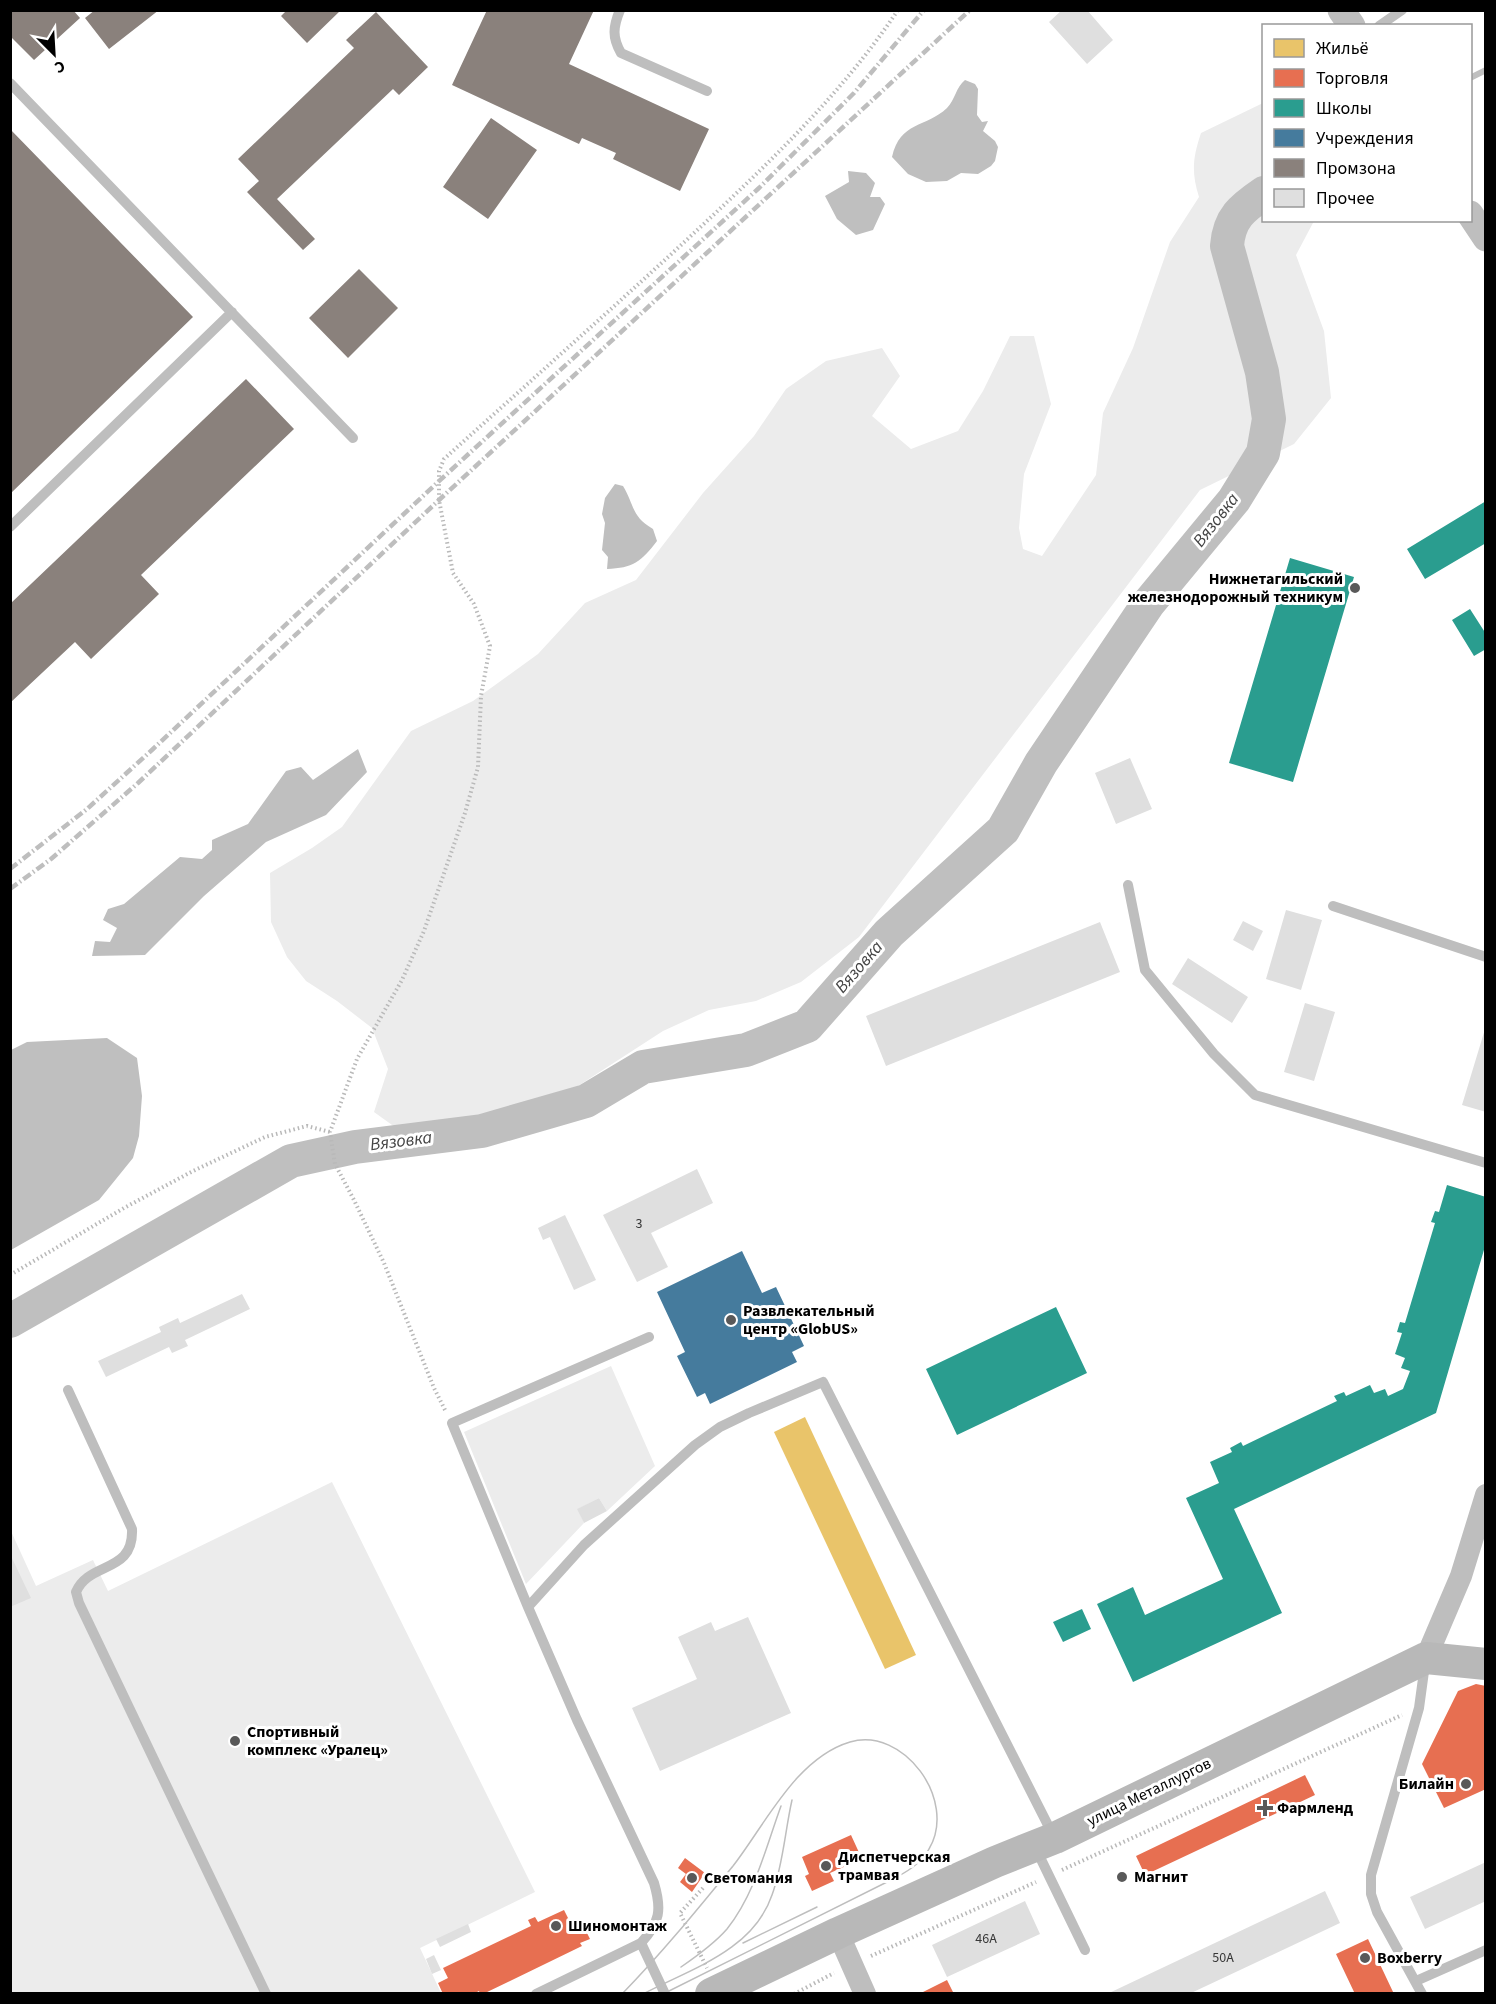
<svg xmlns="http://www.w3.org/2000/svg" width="1496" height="2004" viewBox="0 0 1496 2004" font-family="'Source Sans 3',sans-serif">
	<rect width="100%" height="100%" fill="#fff"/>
	<!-- green -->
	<path fill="#ececec" d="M1263 103 1264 220 1314 221 1296 255 1324 331 1331 398 1294 444 1200 490 859 937 801 982 756 1001 709 1010 663 1031 544 1108 484 1115 426 1128 399 1130 374 1112 388 1069 372 1028 337 1001 306 981 287 957 271 922 270 873 312 848 342 827 411 731 473 701 538 654 585 603 636 580 703 493 754 436 786 389 826 361 882 348 900 376 872 416 911 449 958 431 983 391 1010 336H1034L1051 404 1024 474 1019 528 1023 549 1042 556 1096 475 1103 413 1133 348 1170 242 1199 197C1191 172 1193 157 1201 133Z
		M611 1366 655 1466 607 1511 599 1498 578 1509 584 1523 526 1584 464 1432Z
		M332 1482 535 1892 420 1948 441 1993H11L10 1529 36 1586 93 1560 108 1591Z"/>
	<!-- water -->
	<path fill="#bfbfbf" d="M965 80 975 84 978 89 977 115 982 122 988 121 983 131 995 141 998 147 995 161 991 166 978 174 961 173 947 181 926 182 908 174 892 157C900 121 926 128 947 108 955 100 956 87 965 80Z
		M848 171 866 173 875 183 870 197H880L885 204 873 230 856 235 837 219 825 196 849 182Z
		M615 484 623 486C635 506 631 516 653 529L657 541C641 562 633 568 607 569L608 557 602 550 605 523 602 514 605 498Z
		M358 749 367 772 326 815 266 842 204 896 145 955 92 956 95 941 110 942 117 928 103 920 108 909 124 904 180 857 202 859 212 850V840L248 824 286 771 301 767 313 780Z
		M107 1038 137 1058 142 1096 139 1136 133 1158 99 1200 11 1250V1050L27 1042Z"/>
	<!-- homes -->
	<path fill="#e9c46a" d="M805 1417 916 1655 885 1669 774 1432Z"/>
	<!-- shops -->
	<path fill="#e76f51" d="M1476 1684 1486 1686V1789L1444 1808 1422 1764 1458 1691Z
		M1305 1775 1315 1795 1145 1875 1136 1856Z
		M851 1835 862 1859 830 1873 834 1881 812 1891 805 1876 809 1874 802 1857Z
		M685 1858 705 1873 692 1892 680 1882 686 1874 678 1868Z
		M564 1910 573 1928 582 1923 590 1939 580 1943 582 1946 483 1994H480L479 1991 473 1994H443L438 1983 448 1978 443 1968 531 1926 528 1920 535 1917 538 1922Z
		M1368 1939 1394 1994H1355L1336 1954Z
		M947 1980 954 1994H919Z"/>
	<!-- schools -->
	<path fill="#2a9d8f" d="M1486 501V543L1425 579 1407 549Z
		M1290 558 1354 577 1293 782 1229 763Z
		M1470 609 1486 634V649L1474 656 1452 620Z
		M1447 1185 1486 1197V1243L1436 1413 1234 1509 1282 1613 1133 1682 1097 1604 1133 1587 1145 1615 1223 1579 1186 1498 1219 1483 1210 1462 1232 1452 1230 1448 1241 1442 1243 1446 1337 1401 1334 1396 1344 1392 1346 1396 1370 1385 1374 1393 1385 1389 1388 1396 1403 1389 1410 1371 1401 1368 1405 1358 1395 1354 1402 1333 1397 1332 1400 1322 1405 1323 1435 1223 1431 1222 1435 1211 1439 1212Z
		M1056 1307 1087 1373 957 1435 926 1369Z
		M1082 1609 1091 1629 1063 1642 1053 1622Z"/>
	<!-- public -->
	<path fill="#457b9d" d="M742 1251 762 1293 776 1287 804 1346 792 1352 797 1362 710 1404 705 1393 697 1397 677 1356 685 1352 657 1292Z"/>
	<!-- industry -->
	<path fill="#8a817c" d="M10 10H73L80 18 34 60 10 36Z
		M95 10H159L109 49 85 18Z
		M287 10H341L307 43 281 16Z
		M487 10H594L569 64 709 129 680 191 613 159 616 153 582 138 579 144 452 85Z
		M376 12 428 67 399 95 393 89 277 199 315 239 303 250 247 192 259 181 238 159 354 48 346 40Z
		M491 118 537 150 488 219 443 187Z
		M10 129 193 317 10 494Z
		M359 269 398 308 348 358 309 318Z
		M246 379 294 429 141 575 159 594 91 659 75 642 10 703V604Z"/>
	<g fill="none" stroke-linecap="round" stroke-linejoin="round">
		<!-- stream -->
		<path stroke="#bfbfbf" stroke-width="6" d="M1470 78 1486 70"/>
		<!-- river -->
		<path stroke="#bfbfbf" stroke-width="34" d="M10 1321 291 1161 355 1147 482 1131 586 1101 643 1067 746 1050 807 1026 889 933 1003 830 1041 763 1148 604 1234 500 1263 453 1269 419 1262 372 1227 246C1229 218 1242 208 1264 193"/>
	</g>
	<!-- building -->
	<path fill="#dfdfdf" d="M1062 10H1087L1113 40 1087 64 1049 22Z
		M1130 758 1152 809 1116 824 1095 773Z
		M1286 910 1322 920 1301 990 1266 979Z
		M1243 921 1263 931 1253 951 1233 940Z
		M1100 922 1120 972 886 1066 866 1016Z
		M1188 958 1248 997 1232 1023 1172 984Z
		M1305 1003 1335 1012 1314 1081 1284 1072Z
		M1485 1029H1486V1112L1462 1105Z
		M697 1169 713 1203 651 1233 668 1267 637 1282 603 1215Z
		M565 1215 596 1280 574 1290 550 1237 543 1240 538 1228Z
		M242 1294 250 1309 185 1340 188 1346 172 1353 169 1347 106 1377 98 1361 161 1332 159 1327 178 1318 180 1323Z
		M599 1498 607 1511 584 1523 577 1509Z
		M10 1554 31 1598 10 1607Z
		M748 1617 791 1713 660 1771 632 1708 697 1679 678 1637 711 1622 715 1631Z
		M1486 1862V1901L1425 1929 1410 1897Z
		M1325 1891 1340 1923 1189 1994H1107Z
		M1025 1901 1040 1934 947 1977 932 1945Z
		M468 1924 471 1932 440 1947 436 1939Z
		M434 1955 441 1970 432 1974 426 1959Z"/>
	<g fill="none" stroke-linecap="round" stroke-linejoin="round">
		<!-- path -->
		<path stroke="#b9b9b9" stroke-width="4" stroke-dasharray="1.5 3" stroke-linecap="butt" d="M10 1275 124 1208 193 1171 265 1137 307 1126 330 1132
			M445 1410 434 1388 384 1263 354 1200 335 1164 330 1132 357 1059 402 980 424 931 465 813 478 767 481 696 490 646 474 604 453 573 439 500V471L444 459C527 384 611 310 693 234 766 166 842 94 898 10
			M1062 1870 1402 1715
			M703 1888 680 1913 707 1968
			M871 1956 1036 1882
			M794 1994 834 1973"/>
		<!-- service -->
		<path stroke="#bebebe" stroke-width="10" d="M620 10C613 27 612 37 621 53L707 91
			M1379 26 1402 10
			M10 83 353 438
			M10 527 232 312
			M1128 885 1145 970 1214 1054 1255 1095 1486 1163
			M1333 906 1486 957
			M68 1390 132 1529C134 1574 89 1561 76 1592L79 1603 266 1994
			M528 1607 584 1545 695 1445 720 1427 749 1413 823 1382 1053 1835
			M1036 1849 1085 1950
			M641 1943C660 1922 662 1910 654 1883L577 1720 528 1607 452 1423 649 1337
			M1416 1981 1486 1950
			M536 1994 641 1943 665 1994
			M1422 1994 1377 1912 1371 1894V1875L1419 1708 1425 1664"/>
		<!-- minor -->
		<path stroke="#bebebe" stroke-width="22" d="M1426 1658 1461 1576 1486 1495
			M838 1933 865 1994"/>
		<!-- tertiary -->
		<path stroke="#bebebe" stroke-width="27" d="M1341 10 1352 26
			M1470 214 1486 238"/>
		<!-- secondary -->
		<path stroke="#b8b8b8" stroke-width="32" d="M711 1994 838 1933 995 1862 1055 1838 1426 1658 1486 1664"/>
		<!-- tram -->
		<path stroke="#bebebe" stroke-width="1.5" d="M743 1943 817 1907
			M681 1967C697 1956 714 1944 727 1929 755 1894 766 1847 781 1806
			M622 1994C662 1953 697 1910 733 1866 765 1825 796 1758 850 1742 903 1726 958 1800 929 1849 921 1864 905 1873 891 1880L663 1994
			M643 1994C690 1969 753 1951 772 1895 783 1865 785 1831 792 1800"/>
		<!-- rail -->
		<path stroke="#bebebe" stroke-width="4.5" stroke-dasharray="9 3 1.5 3" stroke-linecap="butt" d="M10 869 87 809 153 749 438 482 759 188 854 93 924 10
			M10 889 51 859 138 783 439 500 970 10"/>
	</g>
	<!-- markers -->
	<g fill="#595959" stroke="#fff" stroke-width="2">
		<circle cx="1355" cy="588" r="6"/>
		<circle cx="731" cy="1320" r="6"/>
		<circle cx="235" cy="1741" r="6"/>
		<circle cx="1466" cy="1784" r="6"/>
		<path d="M1262 1799h6v6h6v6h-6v6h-6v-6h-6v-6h6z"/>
		<circle cx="826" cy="1866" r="6"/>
		<circle cx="1122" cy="1877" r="6"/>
		<circle cx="692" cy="1878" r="6"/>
		<circle cx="556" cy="1926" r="6"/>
		<circle cx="1365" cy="1958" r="6"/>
	</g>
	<g text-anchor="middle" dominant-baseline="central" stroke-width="6" stroke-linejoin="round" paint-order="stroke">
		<!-- number labels -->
		<g font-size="14" fill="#383838">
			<text x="639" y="1224">3</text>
			<text x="986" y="1939">46А</text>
			<text x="1223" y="1958">50А</text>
		</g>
		<!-- poi labels -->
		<g font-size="16" font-weight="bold" fill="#000" stroke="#fff" text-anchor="start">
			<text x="1343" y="579" text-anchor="end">Нижнетагильский<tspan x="1343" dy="18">железнодорожный техникум</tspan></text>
			<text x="743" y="1311">Развлекательный<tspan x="743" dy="18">центр «GlobUS»</tspan></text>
			<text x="247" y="1732">Спортивный<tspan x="247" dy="18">комплекс «Уралец»</tspan></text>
			<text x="1454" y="1784" text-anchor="end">Билайн</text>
			<text x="1277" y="1808">Фармленд</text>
			<text x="838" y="1857">Диспетчерская<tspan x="838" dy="18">трамвая</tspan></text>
			<text x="1134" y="1877">Магнит</text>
			<text x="704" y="1878">Светомания</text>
			<text x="568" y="1926">Шиномонтаж</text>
			<text x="1377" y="1958">Boxberry</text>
		</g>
		<!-- street labels -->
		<g font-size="16" fill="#000" stroke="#fff">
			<text transform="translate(1149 1792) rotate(-26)">улица Металлургов</text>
		</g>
		<!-- water labels -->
		<g font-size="18" font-style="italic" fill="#444" stroke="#fff">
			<text transform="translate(1216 520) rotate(-52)">Вязовка</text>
			<text transform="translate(859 967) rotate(-49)">Вязовка</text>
			<text transform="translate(401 1141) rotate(-7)">Вязовка</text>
		</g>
	</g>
	<!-- border -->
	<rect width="1496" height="2004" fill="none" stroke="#000000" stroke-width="24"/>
	<!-- legend -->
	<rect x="1262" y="24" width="210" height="198" fill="#ffffff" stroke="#999999" stroke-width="1.5"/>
	<rect x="1274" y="39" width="30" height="18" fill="#e9c46a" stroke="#999999" stroke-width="1.5"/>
	<text x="1316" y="54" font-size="18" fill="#000000">Жильё</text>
	<rect x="1274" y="69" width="30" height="18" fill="#e76f51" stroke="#999999" stroke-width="1.5"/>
	<text x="1316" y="84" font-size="18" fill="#000000">Торговля</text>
	<rect x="1274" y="99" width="30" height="18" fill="#2a9d8f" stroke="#999999" stroke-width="1.5"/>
	<text x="1316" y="114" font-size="18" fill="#000000">Школы</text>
	<rect x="1274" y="129" width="30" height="18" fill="#457b9d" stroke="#999999" stroke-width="1.5"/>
	<text x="1316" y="144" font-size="18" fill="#000000">Учреждения</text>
	<rect x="1274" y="159" width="30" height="18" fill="#8a817c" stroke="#999999" stroke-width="1.5"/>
	<text x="1316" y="174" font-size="18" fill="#000000">Промзона</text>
	<rect x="1274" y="189" width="30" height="18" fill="#dfdfdf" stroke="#999999" stroke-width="1.5"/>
	<text x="1316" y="204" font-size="18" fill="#000000">Прочее</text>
	<!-- north arrow -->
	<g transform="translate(54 54) rotate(156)" stroke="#ffffff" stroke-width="4.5" paint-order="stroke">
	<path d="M0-4.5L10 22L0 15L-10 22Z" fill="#000000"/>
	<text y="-9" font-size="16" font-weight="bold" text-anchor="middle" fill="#000000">С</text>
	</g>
</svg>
